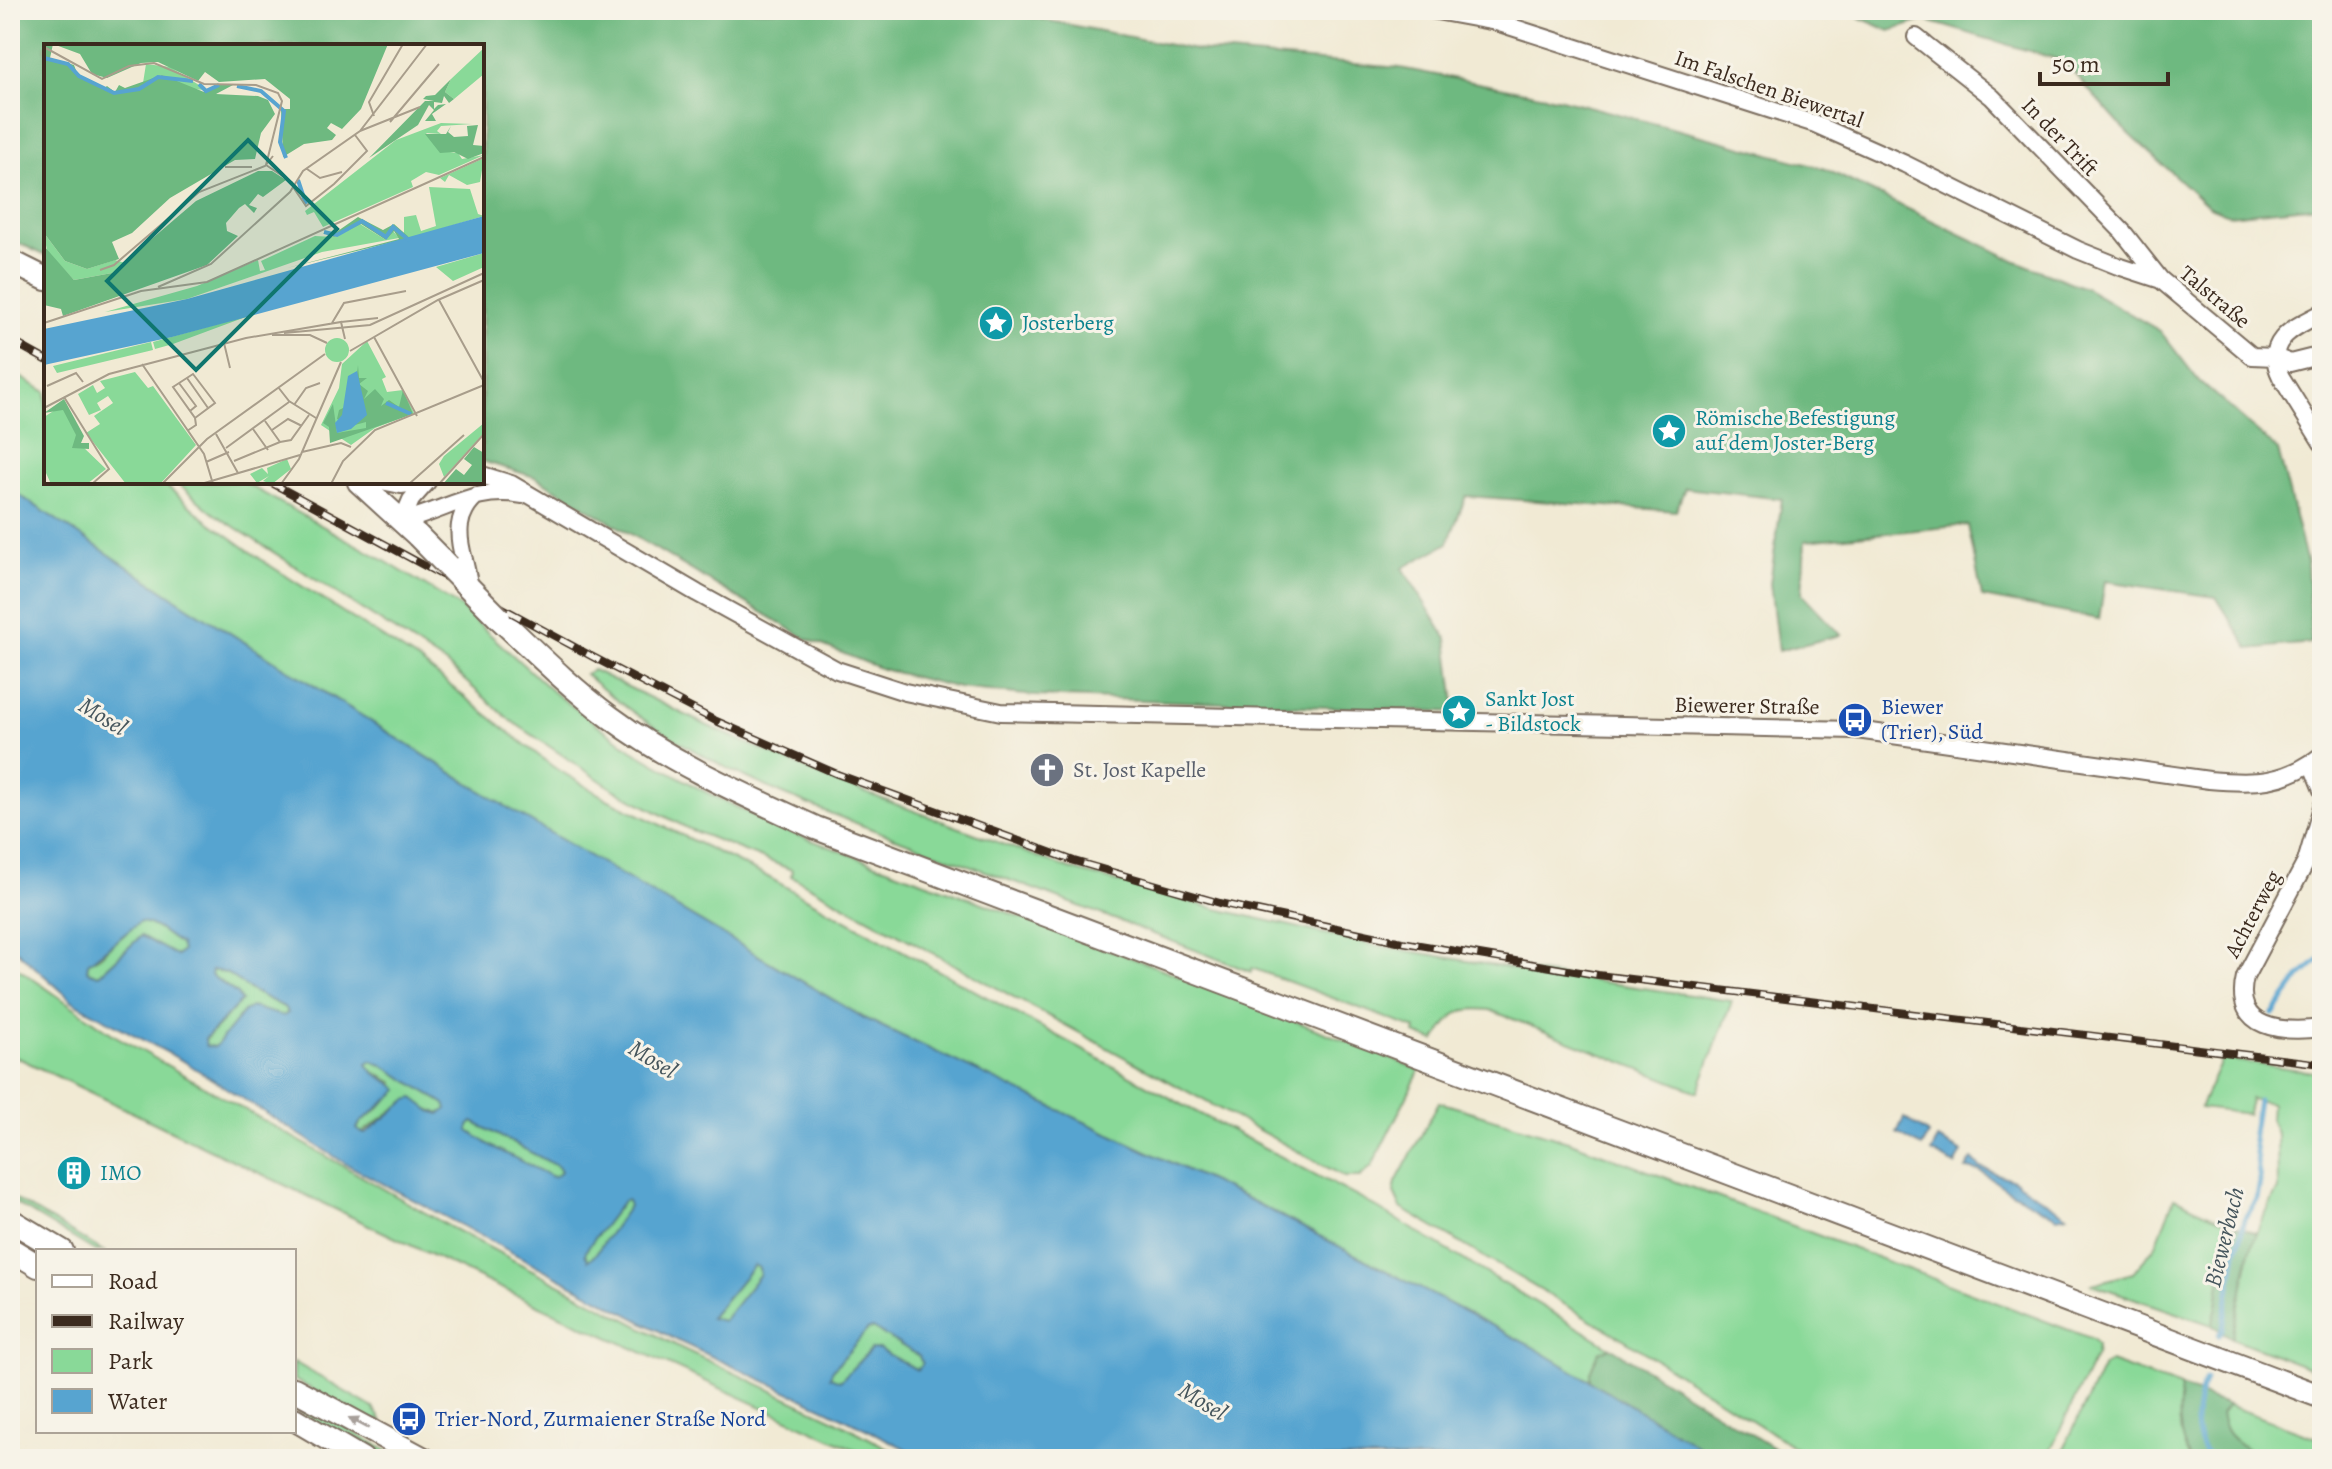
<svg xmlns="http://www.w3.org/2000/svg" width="2332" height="1469" viewBox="0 0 2332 1469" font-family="Alegreya,serif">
	<rect width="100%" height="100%" fill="#f7f3e8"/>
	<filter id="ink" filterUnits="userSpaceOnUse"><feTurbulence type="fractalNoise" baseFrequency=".0125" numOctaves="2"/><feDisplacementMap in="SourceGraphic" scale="16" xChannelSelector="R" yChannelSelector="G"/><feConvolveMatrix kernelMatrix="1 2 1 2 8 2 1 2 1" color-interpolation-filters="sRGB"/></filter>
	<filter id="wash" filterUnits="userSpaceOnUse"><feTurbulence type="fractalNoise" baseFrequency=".006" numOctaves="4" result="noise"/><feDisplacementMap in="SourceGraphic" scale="32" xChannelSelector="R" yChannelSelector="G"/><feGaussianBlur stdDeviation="1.8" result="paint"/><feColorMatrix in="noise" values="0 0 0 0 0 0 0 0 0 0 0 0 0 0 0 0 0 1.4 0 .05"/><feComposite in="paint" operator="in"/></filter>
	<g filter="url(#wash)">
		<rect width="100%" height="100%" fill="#f1ead4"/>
		<!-- green -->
		<path fill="#89d998" stroke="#62825b" stroke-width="2" d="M10 371 46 392V482H162L205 519 266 563 419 661 552 766 609 800 766 876 1185 1106 1367 1202 1610 1347C1596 1354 1590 1366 1590 1381L1533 1347 1248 1199 866 1019 513 811 187 606 10 489Z
			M176 482H243L380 558 460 607 553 692 632 750 702 790 781 829 1162 969 1420 1070 1372 1166 1360 1177H1345L791 876 792 870 689 829 613 789 510 720 446 664 213 513Z
			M593 670 712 728 834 781 1070 869 1217 909 1369 944 1519 970 1732 1001 1698 1092 1490 1010C1456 1006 1453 1014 1435 1041L1415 1034 1416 1029 1252 968 1251 972C1144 929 1036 890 928 850 808 806 682 761 585 674Z
			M140 921C154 923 168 937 180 944L183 951 177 956 141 936 99 975 87 971 88 963 100 956Z
			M10 963 114 1035 454 1229 681 1348 831 1418 908 1459H876L492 1284 10 1054Z
			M211 970 226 973 252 991 284 1007 288 1013 283 1016 275 1014 215 1047 205 1046V1040L241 1001 237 994 211 975Z
			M2222 1059 2322 1073V1373L2232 1338 2250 1251 2260 1224 2278 1189 2277 1136 2270 1119 2271 1103 2250 1099 2248 1114 2200 1108Z
			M372 1061 382 1065 445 1104 448 1109 440 1114 407 1100 362 1133 357 1130 360 1123 380 1107 394 1083 370 1070 367 1064Z
			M1439 1102 1571 1142 2093 1339 2097 1345 2096 1355 2046 1459H1813L1625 1340 1401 1208 1394 1193 1396 1182Z
			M473 1122 557 1166 561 1171 558 1176 552 1177 491 1146 469 1131V1126Z
			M10 1196 103 1251H95L10 1200Z
			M2174 1198 2235 1226 2221 1274 2217 1306 2212 1325 2092 1284 2133 1273 2155 1247Z
			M627 1200 630 1206 594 1256 588 1260 585 1254 588 1247 623 1201Z
			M754 1265 759 1268 760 1274 723 1321 710 1318Z
			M872 1328 919 1356 922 1364 917 1370 879 1349H871L840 1382 830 1377 832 1371 867 1330Z
			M294 1362 373 1408 382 1421 371 1420 294 1380Z
			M2110 1362 2181 1387C2179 1413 2177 1436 2190 1459H2059L2103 1366Z
			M294 1399 402 1459H376L294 1408Z
			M2228 1405 2322 1440V1459H2255C2242 1439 2226 1443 2221 1414Z"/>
		<!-- forest -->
		<path fill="#6eb980" stroke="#54724f" stroke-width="2" d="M10 10H996L1195 50 1400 68 1561 99 1713 139 1825 169 2016 261 2085 288 2160 331 2199 381 2278 450 2307 563 2311 643 2249 649 2216 597 2105 581 2099 619 1982 597 1968 525 1805 541 1802 594 1841 635 1778 651 1770 583 1782 499 1685 488 1676 511 1466 496 1448 543 1403 568 1447 639 1456 712 1035 696 959 688 882 669 807 639 535 477 482 461V46H46V256L10 239Z
			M1842 10H2322V202L2318 206 2229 215 2209 207 2122 127 2063 61 1924 20 1890 31Z
			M2235 1226 2257 1233 2250 1251 2232 1338 2212 1325 2217 1306 2221 1274Z
			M1610 1347 1791 1459H1720L1590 1381V1372L1599 1352Z
			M2181 1387 2228 1405 2221 1414C2226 1444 2242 1439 2255 1459H2190C2177 1435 2179 1413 2181 1387Z"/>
		<!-- water -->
		<path fill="#57a4d0" stroke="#496777" stroke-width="2" fill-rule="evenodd" d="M10 489 187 606 513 811 866 1019 1248 1199 1533 1347 1720 1459H926L826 1409 680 1342 346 1164 185 1062 75 1003 10 945ZM140 922C154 923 168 937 180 944L182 951 177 956 141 936 99 975 87 971 88 963ZM212 970 226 973 252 991 284 1007 288 1013 283 1016 251 1007 244 1011 215 1047 206 1046 205 1039 241 1001 237 994 211 975ZM372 1061 382 1065 445 1104 447 1109 440 1114 431 1111 414 1098 407 1100 366 1133H362L357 1129 360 1123 399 1090C390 1079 373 1077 367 1064ZM473 1122 557 1166 561 1171 558 1175 552 1177 491 1146 469 1131V1126ZM627 1200 629 1206 594 1256 588 1260 585 1254 588 1247 623 1201ZM754 1265 759 1268 760 1274 723 1321 710 1318ZM872 1328 919 1356 922 1364 917 1370 879 1349H871L840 1381 830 1377 832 1371 867 1330Z
			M1904 1118 1929 1134 1922 1147 1897 1133Z
			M1938 1139 1962 1152 1955 1165 1931 1152Z
			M1972 1159 1981 1168 2013 1180 2067 1215 2057 1217 2006 1189 1980 1171 1966 1169Z"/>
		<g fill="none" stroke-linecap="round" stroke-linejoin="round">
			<!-- stream -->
			<path stroke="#57a4d0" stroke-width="5" d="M2273 1014 2300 977 2322 957
				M2219 1335 2223 1328 2236 1252 2245 1219 2257 1199 2260 1181 2253 1133 2258 1100
				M2205 1379C2194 1406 2190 1435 2210 1459"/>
		</g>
	</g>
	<g filter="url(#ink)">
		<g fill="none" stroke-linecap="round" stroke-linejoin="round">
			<!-- minor casing -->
			<g stroke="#7b6d5e" stroke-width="20">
				<path id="minor" d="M1431 10 1496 22 1815 124 1905 164 2078 250 2118 266 2161 280 2252 356 2275 357 2290 363 2322 355
					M1916 37 1992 97 2123 232 2160 279
					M2322 313C2295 327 2262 340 2281 377L2322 443
					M482 475 511 484 697 593 837 670 905 692 1001 712 1857 730 2209 780C2254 784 2285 784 2322 755
					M386 482 401 485 424 482
					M402 521C446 511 475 486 522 495
					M402 521 411 500 427 482
					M464 560C457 535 456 514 476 496
					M2311 763 2322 790
					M2322 807 2306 862 2245 977C2232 1030 2283 1033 2322 1028"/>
			</g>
			<!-- major casing -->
			<g stroke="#7b6d5e" stroke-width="26">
				<path id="major" d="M10 261 46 279
					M359 482 418 536
					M499 618C535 652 570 687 610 717 673 764 745 795 816 828L2322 1397
					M10 1220 62 1251
					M10 1249 38 1266
					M294 1389 424 1459
					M294 1419 362 1459"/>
			</g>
			<!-- minor -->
			<use href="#minor" stroke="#fff" stroke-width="16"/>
			<!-- major -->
			<use href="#major" stroke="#fff" stroke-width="22"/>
			<!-- rail casing -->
			<g stroke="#3b2a1e" stroke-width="8">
				<path id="rail" d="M10 340 46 360
					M270 482 593 657 714 720 837 774 1074 861 1220 903 1402 942 1598 975 2322 1064"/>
			</g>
			<!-- rail -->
			<use href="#rail" stroke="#f7f3e8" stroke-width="5" stroke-dasharray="15" stroke-linecap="butt"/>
			<!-- minor-bridge casing -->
			<g stroke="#7b6d5e" stroke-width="20" stroke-linecap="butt">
				<path id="minor-bridge" d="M464 560 470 587"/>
			</g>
			<!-- major-bridge casing -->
			<g stroke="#7b6d5e" stroke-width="26" stroke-linecap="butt">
				<path id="major-bridge" d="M418 536 499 618"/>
			</g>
			<!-- minor-bridge -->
			<use href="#minor-bridge" stroke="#fff" stroke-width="16"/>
			<!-- major-bridge -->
			<use href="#major-bridge" stroke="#fff" stroke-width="22"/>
		</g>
		<!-- one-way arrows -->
		<defs><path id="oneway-solid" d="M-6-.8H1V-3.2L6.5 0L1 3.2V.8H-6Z" transform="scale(2)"/></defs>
		<use fill="#a79f9a" href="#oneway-solid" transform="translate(359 1423) rotate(-152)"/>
	</g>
	<!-- icons -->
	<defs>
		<g id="sight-disc" transform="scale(1.8)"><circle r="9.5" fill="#0f9aa8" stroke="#f7f3e8"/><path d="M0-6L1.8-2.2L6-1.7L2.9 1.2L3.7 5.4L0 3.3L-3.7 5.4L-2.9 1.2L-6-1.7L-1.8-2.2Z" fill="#fff"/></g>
		<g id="bus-disc" transform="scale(1.8)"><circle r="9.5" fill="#1a4fb4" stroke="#f7f3e8"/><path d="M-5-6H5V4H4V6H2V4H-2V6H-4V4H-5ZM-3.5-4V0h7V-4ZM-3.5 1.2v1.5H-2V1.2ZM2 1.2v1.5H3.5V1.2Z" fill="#fff"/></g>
		<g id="church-disc" transform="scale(1.8)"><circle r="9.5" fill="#6b7280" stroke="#f7f3e8"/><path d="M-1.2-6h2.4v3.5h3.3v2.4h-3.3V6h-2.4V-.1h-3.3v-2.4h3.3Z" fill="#fff"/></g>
		<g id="building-disc" transform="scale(1.8)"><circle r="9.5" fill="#0f9aa8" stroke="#f7f3e8"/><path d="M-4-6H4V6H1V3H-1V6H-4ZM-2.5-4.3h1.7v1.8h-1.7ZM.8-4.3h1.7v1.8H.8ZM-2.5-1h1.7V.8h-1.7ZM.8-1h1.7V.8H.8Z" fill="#fff"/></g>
	</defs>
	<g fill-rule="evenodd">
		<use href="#sight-disc" x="996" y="323"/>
		<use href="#sight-disc" x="1669" y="431"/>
		<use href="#sight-disc" x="1459" y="712"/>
		<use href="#bus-disc" x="1855" y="720"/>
		<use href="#church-disc" x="1047" y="770"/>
		<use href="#building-disc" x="74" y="1173"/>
		<use href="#bus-disc" x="409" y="1419"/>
	</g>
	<g text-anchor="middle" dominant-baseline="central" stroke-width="6" stroke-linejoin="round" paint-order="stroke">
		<!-- street labels -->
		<g font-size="22" fill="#3b2a1e" stroke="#f7f3e8">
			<text transform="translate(1769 89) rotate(19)">Im Falschen Biewertal</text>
			<text transform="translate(2060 137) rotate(46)">In der Trift</text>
			<text transform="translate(2215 297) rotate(40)">Talstraße</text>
			<text transform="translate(1747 706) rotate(1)">Biewerer Straße</text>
			<text transform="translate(2253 914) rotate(-62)">Achterweg</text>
		</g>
		<!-- culture labels -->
		<g font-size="22" fill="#0d838f" stroke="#f7f3e8" text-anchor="start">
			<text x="1022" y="323">Josterberg</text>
			<text x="1695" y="418">Römische Befestigung<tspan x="1695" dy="25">auf dem Joster-Berg</tspan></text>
			<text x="1485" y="699">Sankt Jost<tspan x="1485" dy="25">- Bildstock</tspan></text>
			<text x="100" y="1173">IMO</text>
		</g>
		<!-- transit labels -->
		<g font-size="22" fill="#164399" stroke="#f7f3e8" text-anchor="start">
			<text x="1881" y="707">Biewer<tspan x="1881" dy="25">(Trier), Süd</tspan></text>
			<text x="435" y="1419">Trier-Nord, Zurmaiener Straße Nord</text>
		</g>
		<!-- worship labels -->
		<g font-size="22" fill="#5b616d" stroke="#f7f3e8" text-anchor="start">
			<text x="1073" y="770">St. Jost Kapelle</text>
		</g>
		<!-- water labels -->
		<g font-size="24" font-style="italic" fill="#45555c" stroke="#f7f3e8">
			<text transform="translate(103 716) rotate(32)">Mosel</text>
			<text transform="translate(653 1059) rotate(32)">Mosel</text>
			<text transform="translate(2224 1237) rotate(-76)">Biewerbach</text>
			<text transform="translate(1203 1401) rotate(32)">Mosel</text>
		</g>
	</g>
	<!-- overview -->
	<g transform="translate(44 44)">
		<rect width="440" height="440" fill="#f1ead4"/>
		<path d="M440 4V30L410 55 401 48 407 35ZM102 20 126 23 163 46 145 45 118 31 99 39ZM397 79 428 80 397 82 393 87 397 90 382 89 398 107 414 109 418 115 440 111 395 131 382 128 367 137 369 143 279 183 270 168 263 171 261 167 352 96ZM440 114 436 138 423 141 405 131 401 138 396 134ZM385 143 426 145 434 170 440 172 366 194 360 190V173L372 171 377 187 392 182ZM316 180 342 196 349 187 355 194 278 208 143 255 61 268 153 242 214 216 216 227 221 226 217 217 271 192 290 193ZM0 189 21 217 43 225 71 216 81 219 68 229 30 236 3 207ZM440 209V223L409 237 392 223ZM207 271 129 300 111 305 109 298ZM281 306a12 12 0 1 1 24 0a12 12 0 1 1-24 0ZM323 297 342 333 338 335 343 348 359 346 370 369 331 384 307 401 277 381 295 344 298 320ZM107 298 109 306 13 329 9 322ZM91 328 104 344 109 342 152 401 116 440H82L42 389 56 380 50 372 69 359 64 352 53 359 57 366 45 371 34 350 49 341 53 349 61 344 56 337ZM19 361 37 401 62 425 43 440H7L2 429 0 373ZM440 379V389L400 433 395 420 400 412ZM243 415 247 425 228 440 219 437 225 432 213 439 206 430 218 424 224 430 223 424Z" fill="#89d998"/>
		<path d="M0 0H344L317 65 298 85 287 79 283 84 292 91 288 96 260 100 239 113 237 65H246V55L221 35 175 38 161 28 154 37 114 18 97 19 63 34 48 30 36 10 9 0 6 14 30 21 34 32 59 45 63 42 71 48 75 41 81 44 118 31 160 48 174 41H189L172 50 214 52 224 56 231 70 217 89 211 115 191 116 126 154 88 189 68 198 75 215 43 225 21 217 0 189ZM407 35 401 48 410 55 405 59 400 52 398 59 390 58V65L394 61 402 60 388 70 392 77H381L390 66 385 61 374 81 325 114 381 57H390L379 55 382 52 391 51ZM434 81 429 101 440 102V109L424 115 410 108 396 109 381 90H402L407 82 404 88 410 93 424 92 423 82ZM214 127H228L242 136 219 153 214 150 205 161 213 164 210 169 201 160 195 164 182 179 183 187 194 192 163 221 19 272 17 265 0 261V202L30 236 68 229 152 157ZM314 173 339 186 350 180 366 194 243 224 355 195 350 187 342 196 317 180 290 193 279 189H291ZM314 321 315 334H323L315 340 324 347 320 355 331 345 340 355 337 362 345 356 355 363 359 346 369 370 286 399 285 383 279 379 289 360 293 389 322 384V378L307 382 293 375 295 366 317 355 312 339ZM20 355 40 392 37 399H45V405L28 404 32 391 19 366 0 369ZM430 403 440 409V440H399L412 425 420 431 428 421 420 415Z" fill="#6eb980"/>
		<path d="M440 172V209L128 293 0 321V285L143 255ZM313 327 323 371 307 385 293 389 291 379 298 371 304 332Z" fill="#57a4d0"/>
		<path fill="none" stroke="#57a4d0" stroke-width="4" d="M0 14 24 20 35 32 70 49 95 45 114 33 149 37M155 40 162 47 175 41M193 42 217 47 240 67 236 98 242 114M254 136 262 160M280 188 293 191 318 177 342 193 349 183 366 197M342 359 367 370"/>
		<path fill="none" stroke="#a89d8b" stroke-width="2" d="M0 3 58 35 85 22 110 19 160 40 212 41 234 49 238 57 222 121M330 72 325 58 359 0M346 78 395 20M316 87 376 63M222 121 249 139M181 123H208M263 125 276 134 298 128M249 143 262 162 290 140 323 107 311 91M56 226 70 221 155 148 221 122 229 112M114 243 167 220 246 148 259 127 316 87 383 0M395 256 440 338M297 278 334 274M0 279 97 247 163 238 440 113M288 279 300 259 362 247M240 289 326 281 440 229M228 291H266L283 299M330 293 373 372M180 299 186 324M306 307 394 256 440 236M98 320 160 410 169 440M143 334 164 364M135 339 152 362 146 367M3 342 32 329 39 338M234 343 245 357 272 374M20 353 65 425 48 440M250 361 262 344 276 339M0 364 65 330 202 294 297 278 301 295M221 377 236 398M209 385 224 406M228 386 244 375 258 382M143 387 152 381 151 374 129 343 149 330 171 359 151 374M172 390 194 429M236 398 247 396 265 371M182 404 245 358M258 408 297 399 307 403M190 417 236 398M162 418 185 408M118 440 163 395 281 310M157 440 256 411M237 440 255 415 297 318M287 440 299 417 331 386 440 341M365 440 420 391M395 440 440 390"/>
		<path fill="#0f766e" fill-opacity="0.15" stroke="#0f766e" stroke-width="4" d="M204 96 293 185 152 326 63 237Z"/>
		<rect width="440" height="440" fill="none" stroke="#3b2a1e" stroke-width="4"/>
	</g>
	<!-- margin -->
	<rect width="2332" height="1469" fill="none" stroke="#f7f3e8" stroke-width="40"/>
	<!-- legend -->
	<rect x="36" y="1249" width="260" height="184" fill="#f7f3e8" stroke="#aca397" stroke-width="2"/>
	<rect x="52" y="1275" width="40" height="12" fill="#ffffff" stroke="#aca397" stroke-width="2"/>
	<text x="108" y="1289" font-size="24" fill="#3b2a1e">Road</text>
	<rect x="52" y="1315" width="40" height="12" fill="#3b2a1e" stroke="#aca397" stroke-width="2"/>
	<text x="108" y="1329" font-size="24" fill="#3b2a1e">Railway</text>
	<rect x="52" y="1349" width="40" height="24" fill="#89d998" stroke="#aca397" stroke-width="2"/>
	<text x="108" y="1369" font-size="24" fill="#3b2a1e">Park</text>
	<rect x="52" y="1389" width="40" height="24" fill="#57a4d0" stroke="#aca397" stroke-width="2"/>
	<text x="108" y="1409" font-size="24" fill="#3b2a1e">Water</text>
	<!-- scale -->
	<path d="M2040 72v12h128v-12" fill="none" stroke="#3b2a1e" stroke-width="4"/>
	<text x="2052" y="72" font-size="24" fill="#3b2a1e" stroke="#f7f3e8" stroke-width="6" paint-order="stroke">50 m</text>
</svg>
